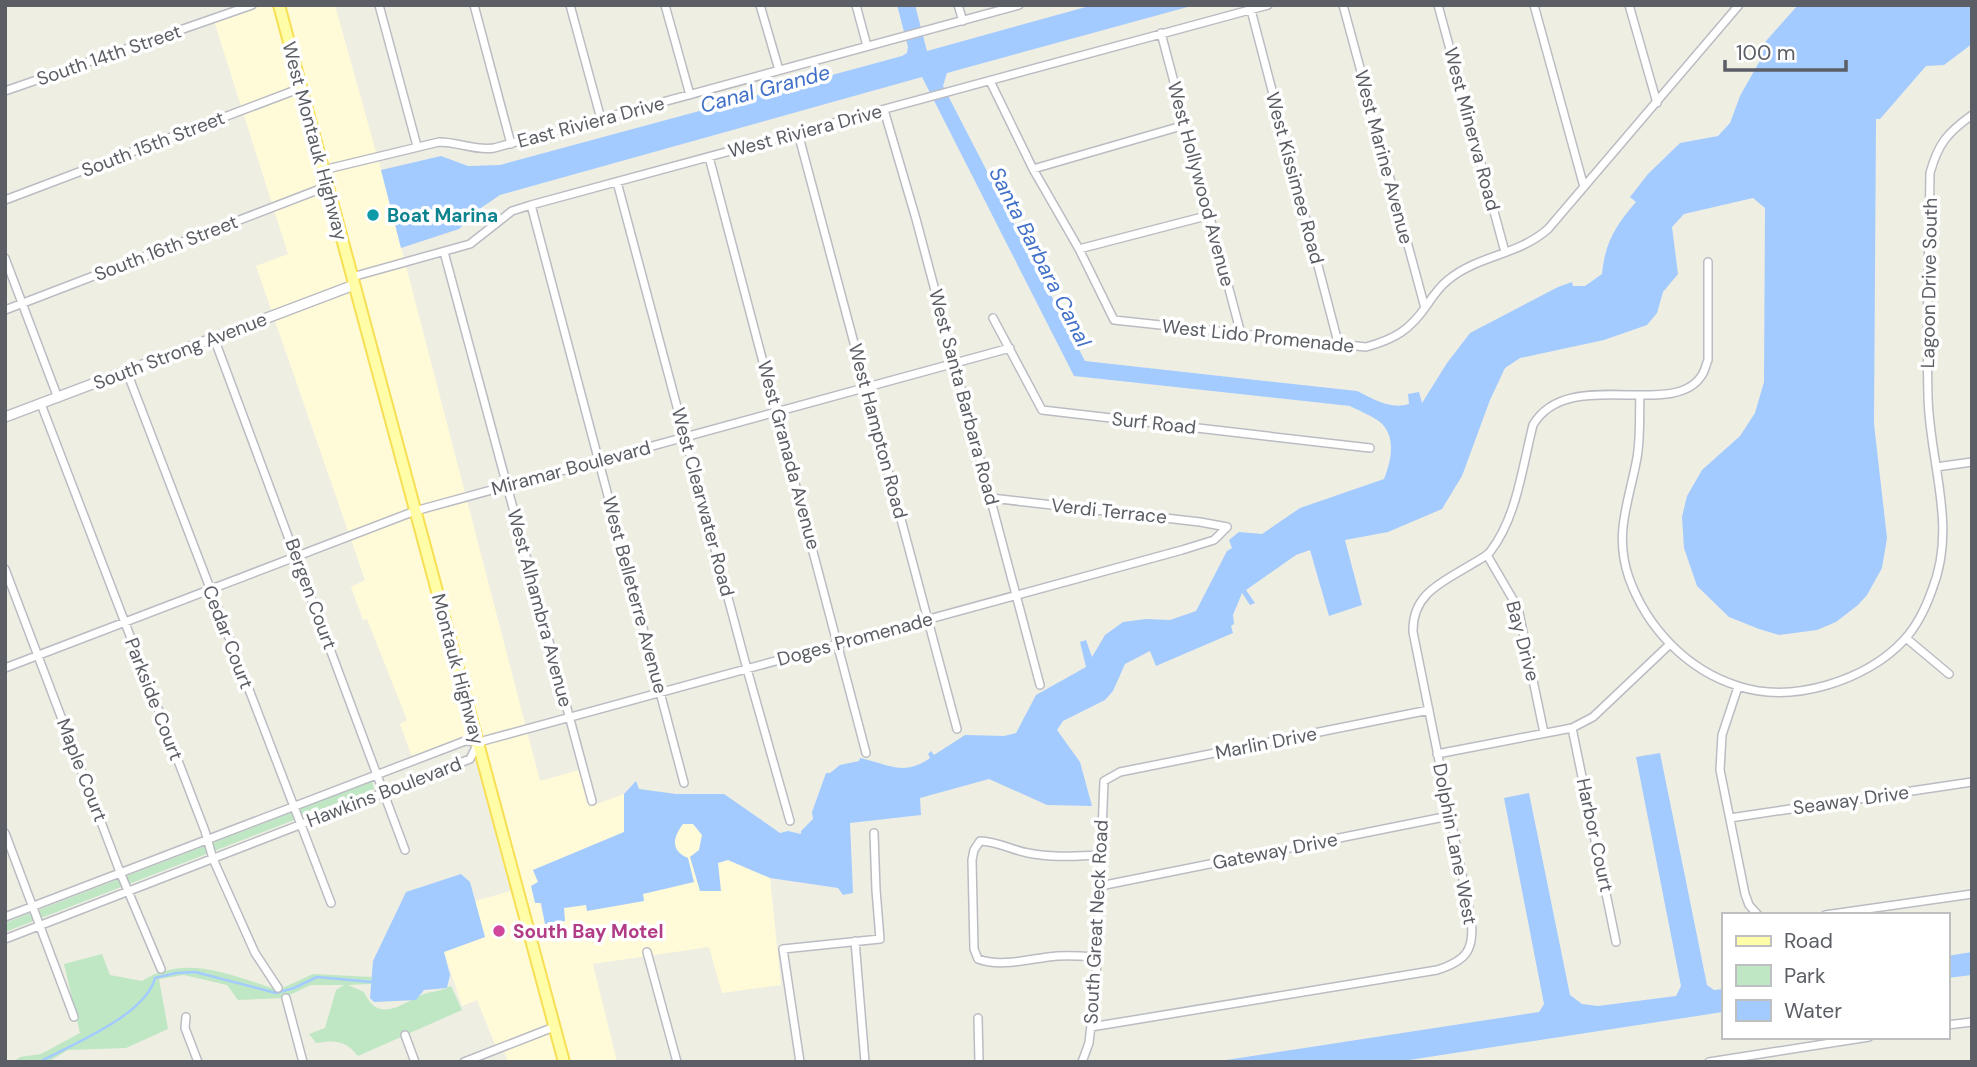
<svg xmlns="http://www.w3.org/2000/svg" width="1977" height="1067" viewBox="0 0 1977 1067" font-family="'DM Sans',sans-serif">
	<rect width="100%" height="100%" fill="#efeee3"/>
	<!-- commercial -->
	<path fill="#fffbd8" d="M260 5H335L381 170 540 781 579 770 589 807 624 794V832L533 870 538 882 531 886 540 903 545 924 563 908 586 904 587 910 644 900 642 894 693 882 674 844 675 834 683 824H694L702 835 699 850 690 857 701 891 718 863 728 860 770 878 781 985 722 993 709 947 593 964 617 1062H508L502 1045 496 1047 477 1000 462 1006 444 952 485 937 475 901 518 889 478 732 412 757 400 724 407 720 367 619 363 620 351 587 365 580 256 266 288 254 214 21Z"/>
	<!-- green -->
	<path fill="#bfe7c4" d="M372 781 374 789 5 932V923Z
		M102 954 110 975 142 981C186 953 233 976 278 990L313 974 372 977 371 984 348 985 364 992C379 1025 402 1003 424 994 433 991 442 991 451 986L462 1010 358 1056C345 1040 335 1040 316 1043L309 1034 325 1028 336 990 344 985H311L283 998 238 1000 227 985 184 975 159 979 168 1029 126 1048 68 1050 48 1062H13L20 1057 41 1054 80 1033 64 964Z"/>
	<!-- water -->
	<path fill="#a3cbff" d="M897 5H915L927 51 1093 5H1195L947 73 943 86 1085 361 1357 391C1374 399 1390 410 1409 404L1408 394 1419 392 1422 403 1447 363 1470 333 1558 287 1572 282 1573 286H1585L1602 274C1605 243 1615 226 1636 202L1630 197 1648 174 1680 143 1718 136 1730 123 1740 96 1762 57 1766 41 1798 5H1972V44L1944 65 1926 66 1880 119H1876L1874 424 1887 538 1882 568 1867 595 1858 605 1836 622 1817 630 1779 635 1759 629 1729 617 1697 586 1684 548 1682 517 1687 496 1702 470 1740 436 1755 413 1764 382 1765 208 1753 198 1684 214 1672 227 1678 274 1663 292 1657 313 1647 325 1604 340 1520 358 1505 368 1490 400 1462 476 1442 509 1388 532 1345 540 1362 605 1329 616 1310 550 1296 555 1246 590 1255 603 1250 605 1242 593 1233 615 1234 624 1231 626 1233 633 1156 666 1150 651 1125 664 1113 691 1105 700 1063 721 1057 730 1080 762 1092 806 1047 805 989 779 920 798 921 815 850 823 853 893 843 895 838 888 770 878 728 860 718 863 721 891H700L690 857 699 850 702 835 693 824H683C673 837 670 851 688 858L694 882 643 894 644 901 587 911 586 905 564 908 565 921 545 924 541 903H535L531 886 538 882 533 870 624 832V794L636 781 639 789 676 794H724L780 833 788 831 801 834V831L813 819 812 812 826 773H830L840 765 859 761 860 758C889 764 903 777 930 758L928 754 931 751 934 755 965 735 1004 736 1016 733 1036 695 1086 667 1080 642 1086 640 1092 657 1105 635 1123 622 1146 619 1170 620 1196 611 1227 551 1232 548 1229 540 1239 532 1262 534 1300 508 1384 479C1391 461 1397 437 1380 422 1372 416 1360 411 1350 406L1074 376 922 77 500 195 478 210 459 229 401 248 381 170 441 156 468 166 500 165 902 56 907 53 908 47Z
		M1660 753 1707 985 1714 990 1723 989V1012L1396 1062H1213L1539 1012 1544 1004 1504 798 1529 793 1570 995 1582 1004 1598 1006 1676 996 1681 986 1636 757Z
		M461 874 470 882 485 937 444 952 450 975 447 988 424 990 416 1000 374 1002 370 998 373 961 406 892Z
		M1972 952V975L1947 978V956Z"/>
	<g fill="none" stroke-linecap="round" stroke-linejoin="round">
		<!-- stream -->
		<path stroke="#a3cbff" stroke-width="2.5" d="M39 1062C71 1045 146 1015 155 978L176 973 195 972 276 993 294 988 317 977 372 982"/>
		<!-- minor casing -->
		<g stroke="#bbbcc3" stroke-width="10">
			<path id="minor" d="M379 5 417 146
				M474 5 511 144
				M570 5 601 119
				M665 5 690 95
				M760 5 779 70
				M856 5 867 46
				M958 5 963 21
				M1343 5 1425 308
				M1438 5 1505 252
				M1534 5 1584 187
				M1629 5 1657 103
				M1251 10 1339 346
				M1161 33 1241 334
				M990 81 1033 169 1079 249 1114 320 1366 347C1395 339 1410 330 1427 305 1433 296 1439 287 1448 280 1478 255 1517 256 1548 229L1739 5
				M5 91 252 5
				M884 110 916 219 1040 685
				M798 133 957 729
				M709 157 866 753
				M1033 169 1185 125
				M323 170 439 142C459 142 475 151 494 148L1019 5
				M617 182 747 669 790 821
				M5 200 301 88
				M531 205 684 783
				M1079 249 1210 215
				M444 252 592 801
				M5 258 58 398
				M352 277 470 244 512 211 531 205 1268 5
				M5 310 328 186
				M993 318 1042 410 1370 448
				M214 338 405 850
				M127 372 331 903
				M1640 395C1639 417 1641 441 1636 463 1628 504 1614 535 1629 578 1647 628 1687 670 1738 686 1792 704 1866 681 1904 640 1916 627 1926 607 1932 590 1958 526 1929 461 1928 396 1926 322 1929 247 1930 173 1938 144 1947 133 1972 115
				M41 404 205 831 213 859 255 953 278 988
				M1936 467 1972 462
				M991 498 1200 522 1227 527
				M1487 555 1518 608 1544 733
				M5 569 120 872 161 969
				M1906 638 1949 674
				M5 668 415 511 1010 348
				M1738 687 1722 735 1720 770 1745 894 1749 905 1758 915
				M1572 728 1616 942
				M1437 754 1572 728 1593 717 1669 645
				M1730 818 1972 782
				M5 833 74 1017
				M1100 886 1449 816
				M1825 915 1972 894
				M5 917 465 741 479 742 1182 550 1214 540 1227 527
				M5 939 470 759 478 743
				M855 941 865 1062
				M647 952 677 1062
				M1097 957C1083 956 1070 955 1057 956 1032 958 1002 968 978 959L974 949 972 860 974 850 980 841C996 841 1012 850 1028 853 1052 858 1076 856 1100 855
				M286 998 303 1062
				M186 1017 185 1028 198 1062
				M978 1018 979 1062
				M1947 1025 1972 1022
				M1091 1027 1437 970C1466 961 1475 950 1471 919L1413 632C1412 593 1443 582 1472 564 1479 560 1485 557 1490 552 1517 517 1522 468 1533 425 1568 365 1674 421 1702 375 1705 371 1706 364 1708 360V262
				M405 1035 415 1062
				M464 1062 554 1027
				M800 1062 783 949 880 939 876 890 874 833
				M1082 1062 1089 1043 1096 981 1104 781 1120 772 1429 710
				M1709 1062 1869 1037"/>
		</g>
		<!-- tertiary casing -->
		<g stroke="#bbbcc3" stroke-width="12">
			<path id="tertiary" d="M5 417 354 285"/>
		</g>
		<!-- primary casing -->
		<g stroke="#f7df55" stroke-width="14">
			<path id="primary" d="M279 5 564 1062"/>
		</g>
		<!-- minor -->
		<use href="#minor" stroke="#fff" stroke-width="7"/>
		<!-- tertiary -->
		<use href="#tertiary" stroke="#fff" stroke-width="9"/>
		<!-- primary -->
		<use href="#primary" stroke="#fffda8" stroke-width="10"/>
	</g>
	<!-- markers -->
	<circle fill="#0f9aa8" stroke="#fff" stroke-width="2.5" cx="373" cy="215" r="7"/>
	<circle fill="#d1479c" stroke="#fff" stroke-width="2.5" cx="499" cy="931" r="7"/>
	<g text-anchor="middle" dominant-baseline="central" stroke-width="7" stroke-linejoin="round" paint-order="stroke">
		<!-- street labels -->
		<g font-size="19" fill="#5b5e65" stroke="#fff">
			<text transform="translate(109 55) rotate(-19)">South 14th Street</text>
			<text transform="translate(591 122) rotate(-15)">East Riviera Drive</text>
			<text transform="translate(1472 129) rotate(75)">West Minerva Road</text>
			<text transform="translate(805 131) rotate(-15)">West Riviera Drive</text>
			<text transform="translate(315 141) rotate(75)">West Montauk Highway</text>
			<text transform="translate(153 144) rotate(-21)">South 15th Street</text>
			<text transform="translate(1384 157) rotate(75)">West Marine Avenue</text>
			<text transform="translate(1295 178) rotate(75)">West Kissimee Road</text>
			<text transform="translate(1201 184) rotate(75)">West Hollywood Avenue</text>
			<text transform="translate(166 248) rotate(-21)">South 16th Street</text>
			<text transform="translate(1929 283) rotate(-89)">Lagoon Drive South</text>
			<text transform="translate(1258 336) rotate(6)">West Lido Promenade</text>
			<text transform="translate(180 351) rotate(-21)">South Strong Avenue</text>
			<text transform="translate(964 397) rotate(75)">West Santa Barbara Road</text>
			<text transform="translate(1154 423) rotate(6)">Surf Road</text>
			<text transform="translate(878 431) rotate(75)">West Hampton Road</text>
			<text transform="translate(789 455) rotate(75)">West Granada Avenue</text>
			<text transform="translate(571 468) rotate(-15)">Miramar Boulevard</text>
			<text transform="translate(703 502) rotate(75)">West Clearwater Road</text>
			<text transform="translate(1109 511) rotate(6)">Verdi Terrace</text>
			<text transform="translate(311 594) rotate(70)">Bergen Court</text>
			<text transform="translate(635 595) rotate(75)">West Belleterre Avenue</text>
			<text transform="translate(540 608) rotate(75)">West Alhambra Avenue</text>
			<text transform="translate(228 637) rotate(69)">Cedar Court</text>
			<text transform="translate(855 639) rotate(-15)">Doges Promenade</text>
			<text transform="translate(1523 641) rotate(75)">Bay Drive</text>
			<text transform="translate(458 669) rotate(75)">Montauk Highway</text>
			<text transform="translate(154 699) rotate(69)">Parkside Court</text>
			<text transform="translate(1266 743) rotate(-11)">Marlin Drive</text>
			<text transform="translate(82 770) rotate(69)">Maple Court</text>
			<text transform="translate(384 792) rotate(-21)">Hawkins Boulevard</text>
			<text transform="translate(1851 800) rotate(-8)">Seaway Drive</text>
			<text transform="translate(1595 835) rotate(78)">Harbor Court</text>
			<text transform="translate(1455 844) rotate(79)">Dolphin Lane West</text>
			<text transform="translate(1275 851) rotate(-11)">Gateway Drive</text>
			<text transform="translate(1096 922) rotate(-87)">South Great Neck Road</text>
		</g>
		<!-- culture labels -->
		<g font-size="19" font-weight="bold" fill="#0d838f" stroke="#fff" text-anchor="start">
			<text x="387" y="215">Boat Marina</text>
		</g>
		<!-- hotel labels -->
		<g font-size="19" font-weight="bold" fill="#b23c85" stroke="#fff" text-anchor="start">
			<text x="513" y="931">South Bay Motel</text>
		</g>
		<!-- water labels -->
		<g font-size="21" font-style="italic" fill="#4170c8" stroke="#fff">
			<text transform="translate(765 89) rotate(-15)">Canal Grande</text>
			<text transform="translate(1040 257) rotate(63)">Santa Barbara Canal</text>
		</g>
	</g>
	<!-- border -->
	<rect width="1977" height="1067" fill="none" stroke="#5b5e65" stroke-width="14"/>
	<!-- legend -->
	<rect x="1722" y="913" width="228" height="126" fill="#ffffff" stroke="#bdbfc1" stroke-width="2"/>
	<rect x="1736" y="936" width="35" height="10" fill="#fffda8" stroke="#bdbfc1" stroke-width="2"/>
	<text x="1784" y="948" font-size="21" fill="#5b5e65">Road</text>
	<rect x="1736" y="965" width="35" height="21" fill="#bfe7c4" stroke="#bdbfc1" stroke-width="2"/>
	<text x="1784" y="983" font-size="21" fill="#5b5e65">Park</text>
	<rect x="1736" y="1000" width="35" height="21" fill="#a3cbff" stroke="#bdbfc1" stroke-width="2"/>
	<text x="1784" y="1018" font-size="21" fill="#5b5e65">Water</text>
	<!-- scale -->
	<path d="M1725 60v10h121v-10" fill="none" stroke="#5b5e65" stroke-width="3.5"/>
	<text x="1736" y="60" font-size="21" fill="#5b5e65" stroke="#ffffff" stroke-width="5" paint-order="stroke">100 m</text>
</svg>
